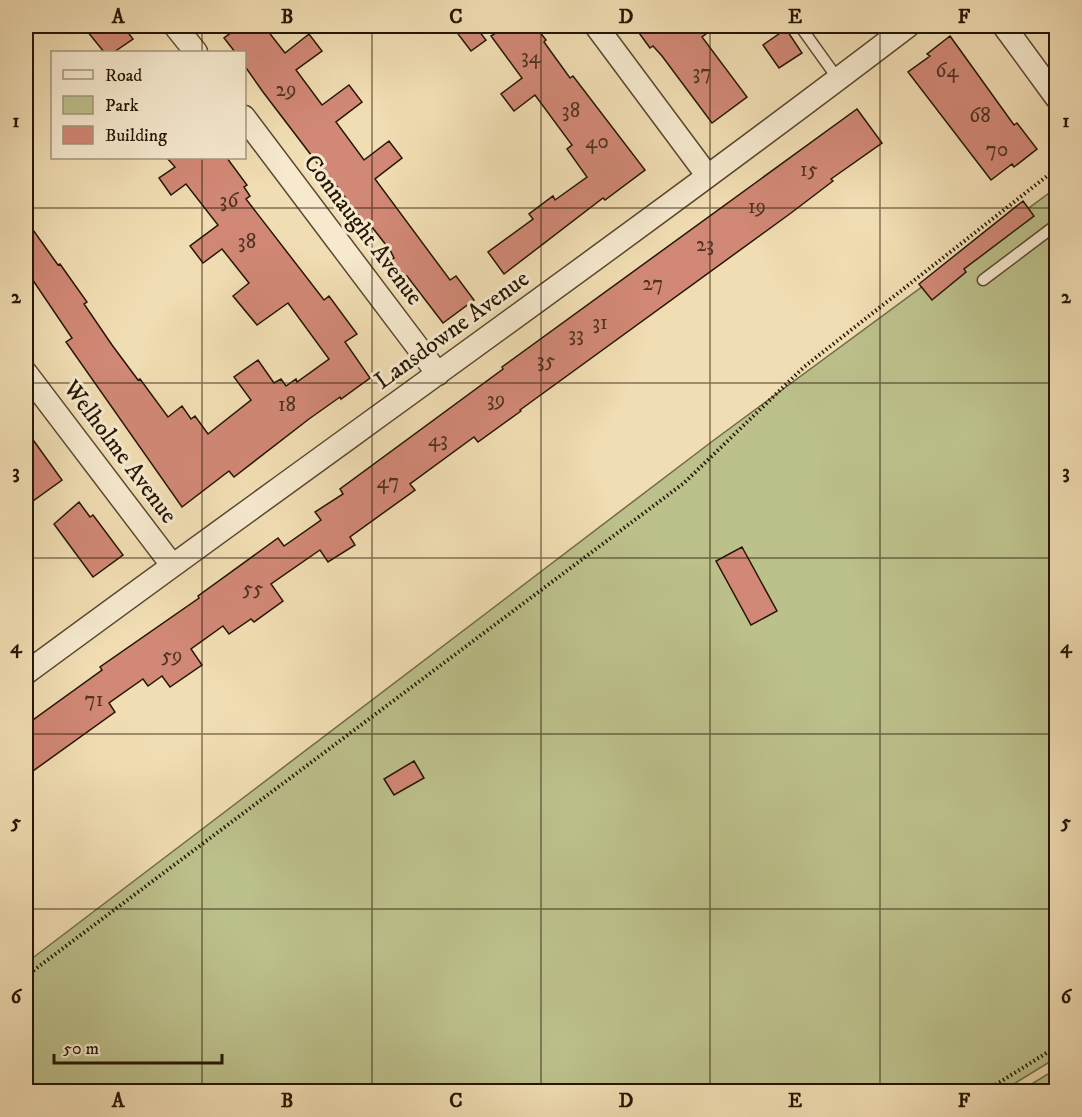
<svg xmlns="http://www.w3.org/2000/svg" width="1082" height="1117" viewBox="0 0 1082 1117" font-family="'IM FELL DW Pica',serif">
	<rect width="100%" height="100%" fill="#f1ddb3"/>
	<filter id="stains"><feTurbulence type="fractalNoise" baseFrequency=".00333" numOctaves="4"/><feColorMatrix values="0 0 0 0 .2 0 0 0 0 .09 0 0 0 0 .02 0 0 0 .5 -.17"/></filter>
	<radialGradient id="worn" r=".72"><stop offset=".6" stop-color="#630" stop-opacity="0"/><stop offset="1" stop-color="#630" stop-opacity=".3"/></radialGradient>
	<!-- green -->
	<path fill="#bcc08b" stroke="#706b47" stroke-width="1.5" d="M1056 188V1058L1001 1092H26V963L714 440Z
		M1056 1069V1091H1020Z"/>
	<!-- building -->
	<path fill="#d18876" stroke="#251603" stroke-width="1.5" d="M83 26H123L133 39 114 52H104Z
		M240 26H264L285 53 309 34 322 51 296 70 322 105 349 85 362 102 336 122 364 160 389 141 402 158 375 179 450 280 456 276 474 300 443 323 407 276 404 278 398 269 391 260 394 258 390 250 368 222 365 224 335 184 334 185 263 92 244 65V52H235L224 38Z
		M469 26H475L486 40 471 51 458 34Z
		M507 26H535L546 40 544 42 570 78 573 76 645 170 605 200 603 198 504 274 488 252 533 219 529 214 553 196 555 200 587 177 567 149 572 145 535 95 514 111 501 94 522 78 491 36Z
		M634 26H717L702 37 747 97 712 123 662 56 653 46 650 48Z
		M786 29 802 53 779 68 763 45Z
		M950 36 1014 125 1017 123 1037 149 1014 167 1012 164 991 180 908 72 930 56 927 54Z
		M857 109 882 143 831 179 833 181 791 213 520 410 521 411 478 442 474 437 410 484 415 490 350 537 355 545 328 562 320 550 271 584 283 601 254 622 251 619 229 634 223 626 191 649 202 665 170 687 162 676 148 686 143 679 109 703 115 712 26 776V725L102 670 100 667 199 598 198 596 278 538 284 546 321 520 315 512 343 494 340 489 503 369 502 367Z
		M167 158H227L247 185 244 187 250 196 246 199 324 300 329 296 357 334 345 342 370 378 341 399 340 397 309 419 234 477 229 471 182 507 66 342 72 338 26 270V220L58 265 60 264 87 302 84 304 112 345 138 380 140 379 168 417 182 406 191 419 195 416 208 434 251 400 234 377 258 360 274 383 281 379 286 386 296 379 297 382 329 359 288 303 257 325 233 296 249 283 222 249 203 263 190 246 218 225 186 184 171 195 159 178 175 167Z
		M1023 201 1034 216 964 269 966 272 932 300 919 284Z
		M26 430 62 480 26 506Z
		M79 502 90 517 93 515 123 555 93 577 54 524Z
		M742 547 777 611 751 625 716 561Z
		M414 761 424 778 394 795 384 779Z"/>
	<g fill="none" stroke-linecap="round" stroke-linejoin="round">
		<!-- lane casing -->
		<g stroke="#58482f" stroke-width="13">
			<path id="lane" d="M800 26 838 79
				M983 280 1056 225"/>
		</g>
		<!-- street casing -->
		<g stroke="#58482f" stroke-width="25">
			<path id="street" d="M175 26 196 52
				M596 26 707 175
				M1004 26 1056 97
				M244 117 438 374
				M26 373 172 565
				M26 673C319 457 618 247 908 26"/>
		</g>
		<!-- path -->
		<path stroke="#251603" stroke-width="4" stroke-dasharray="1.5 3" stroke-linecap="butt" d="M26 976 684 483 804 367 1056 169
			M984 1092 1056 1047"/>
		<!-- lane -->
		<use href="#lane" stroke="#f6e9ce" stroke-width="10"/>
		<!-- street -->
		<use href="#street" stroke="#f6e9ce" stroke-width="22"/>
	</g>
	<!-- grid -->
	<path fill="none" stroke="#251603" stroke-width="1.5" stroke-opacity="0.55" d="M202 26V52M372 26V1092M541 26V1092M710 26V1092M880 26V1092M202 158V1092M26 208H1056M26 383H1056M26 558H1056M26 734H1056M26 909H1056"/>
	<g text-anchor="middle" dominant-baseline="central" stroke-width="6" stroke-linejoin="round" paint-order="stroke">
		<!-- number labels -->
		<g font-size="21" fill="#503220">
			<text x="531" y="57">34</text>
			<text x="947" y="71">64</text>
			<text x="702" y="73">37</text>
			<text x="286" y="90">29</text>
			<text x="571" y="111">38</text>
			<text x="980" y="116">68</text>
			<text x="597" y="142">40</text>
			<text x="997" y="150">70</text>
			<text x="809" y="170">15</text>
			<text x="229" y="201">36</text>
			<text x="757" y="207">19</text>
			<text x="247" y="242">38</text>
			<text x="705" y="245">23</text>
			<text x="653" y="284">27</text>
			<text x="600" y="323">31</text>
			<text x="576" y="335">33</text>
			<text x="546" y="361">35</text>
			<text x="496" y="400">39</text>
			<text x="287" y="405">18</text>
			<text x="438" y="440">43</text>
			<text x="388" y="482">47</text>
			<text x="253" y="589">55</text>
			<text x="172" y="656">59</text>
			<text x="94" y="700">71</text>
		</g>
		<!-- street labels -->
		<g font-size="24" fill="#251603" stroke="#f6e9ce">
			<text transform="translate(363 230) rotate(53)">Connaught Avenue</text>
			<text transform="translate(452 330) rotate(-36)">Lansdowne Avenue</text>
			<text transform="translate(120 452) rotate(53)">Welholme Avenue</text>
		</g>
	</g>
	<!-- margin -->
	<rect width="1082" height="1117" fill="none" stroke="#f1ddb3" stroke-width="66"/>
	<!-- legend -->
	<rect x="51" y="51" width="195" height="108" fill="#f6e9ce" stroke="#a2957d" stroke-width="1.5"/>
	<rect x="63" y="70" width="30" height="9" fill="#f6e9ce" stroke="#a2957d" stroke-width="1.5"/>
	<text x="105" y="81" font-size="18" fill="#251603">Road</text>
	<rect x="63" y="96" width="30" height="18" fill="#bcc08b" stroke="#a2957d" stroke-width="1.5"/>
	<text x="105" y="111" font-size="18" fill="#251603">Park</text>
	<rect x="63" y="126" width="30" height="18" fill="#d18876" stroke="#a2957d" stroke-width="1.5"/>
	<text x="105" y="141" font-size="18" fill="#251603">Building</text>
	<!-- scale -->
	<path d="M54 1054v9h168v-9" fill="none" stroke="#251603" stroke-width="3"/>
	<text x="63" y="1054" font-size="18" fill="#251603" stroke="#f6e9ce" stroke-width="4.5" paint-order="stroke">50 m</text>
	<rect x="33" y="33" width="1016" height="1051" fill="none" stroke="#251603" stroke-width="2"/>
	<g font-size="20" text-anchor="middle" font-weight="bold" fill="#251603">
		<text x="118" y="23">A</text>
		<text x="287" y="23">B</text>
		<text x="456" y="23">C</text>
		<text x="626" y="23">D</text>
		<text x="795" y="23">E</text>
		<text x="964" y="23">F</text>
		<text x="16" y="127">1</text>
		<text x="1066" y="127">1</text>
		<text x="16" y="303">2</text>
		<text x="1066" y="303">2</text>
		<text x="16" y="478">3</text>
		<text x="1066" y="478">3</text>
		<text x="16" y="653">4</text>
		<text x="1066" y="653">4</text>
		<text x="16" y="828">5</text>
		<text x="1066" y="828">5</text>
		<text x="16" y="1003">6</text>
		<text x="1066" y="1003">6</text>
		<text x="118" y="1107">A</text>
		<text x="287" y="1107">B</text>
		<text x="456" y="1107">C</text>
		<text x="626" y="1107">D</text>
		<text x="795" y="1107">E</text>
		<text x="964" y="1107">F</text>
	</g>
	<rect width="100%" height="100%" filter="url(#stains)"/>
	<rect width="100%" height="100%" fill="url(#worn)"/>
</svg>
